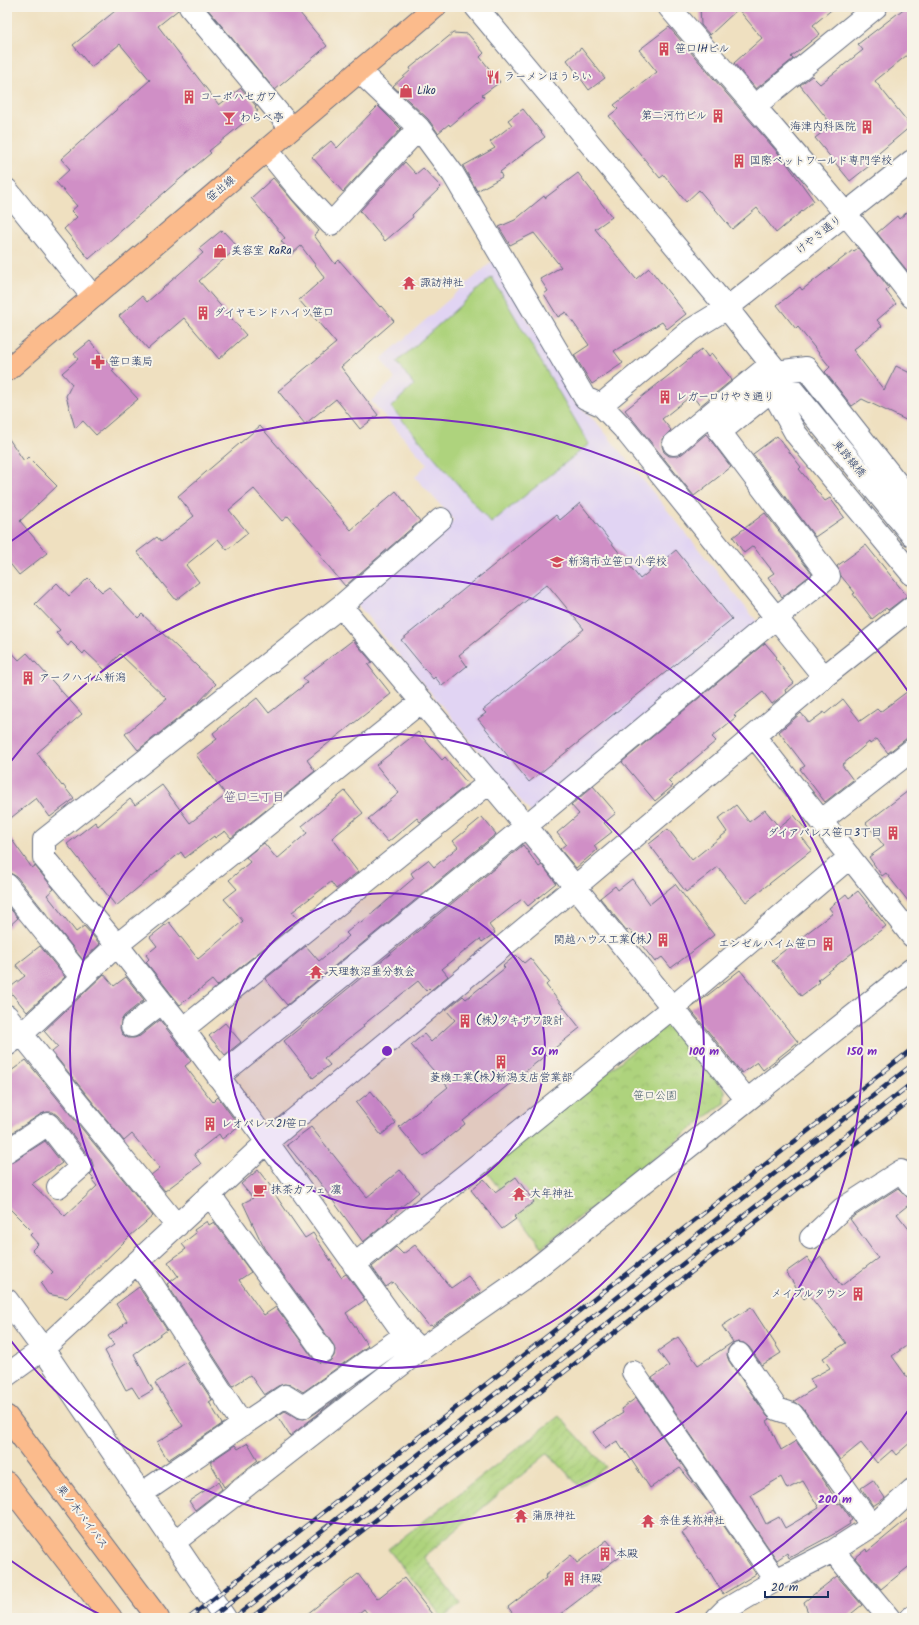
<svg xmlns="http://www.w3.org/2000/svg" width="919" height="1625" viewBox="0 0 919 1625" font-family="Kalam,'Klee One',sans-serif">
	<defs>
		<pattern id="park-crowns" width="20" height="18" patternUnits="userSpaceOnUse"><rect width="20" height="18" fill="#aed37d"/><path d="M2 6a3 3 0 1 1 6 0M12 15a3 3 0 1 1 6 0" fill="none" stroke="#95b56e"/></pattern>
		<pattern id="garden-furrows" width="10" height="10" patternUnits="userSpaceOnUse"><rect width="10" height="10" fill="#aed37d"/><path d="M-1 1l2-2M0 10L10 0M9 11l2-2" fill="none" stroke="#95b56e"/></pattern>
	</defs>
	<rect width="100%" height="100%" fill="#f7f3e8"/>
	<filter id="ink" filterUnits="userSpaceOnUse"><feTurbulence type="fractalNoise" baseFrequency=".025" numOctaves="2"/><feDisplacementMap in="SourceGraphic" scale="8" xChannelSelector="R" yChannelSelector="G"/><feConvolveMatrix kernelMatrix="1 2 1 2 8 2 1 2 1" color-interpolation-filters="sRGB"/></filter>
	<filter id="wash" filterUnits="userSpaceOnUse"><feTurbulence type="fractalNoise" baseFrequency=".012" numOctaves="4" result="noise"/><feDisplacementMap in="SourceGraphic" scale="16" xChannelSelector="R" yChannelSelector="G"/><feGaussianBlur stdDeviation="0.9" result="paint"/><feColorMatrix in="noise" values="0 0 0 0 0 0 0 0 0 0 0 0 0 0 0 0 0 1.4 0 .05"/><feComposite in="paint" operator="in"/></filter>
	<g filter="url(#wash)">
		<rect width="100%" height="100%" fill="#efe0c0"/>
		<!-- built -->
		<path fill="#e1d4f3" d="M494 260 575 403 598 424 759 624 531 813 356 603 454 520 415 477 427 464 371 401 395 379 381 359Z"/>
		<!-- park -->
		<path fill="url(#park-crowns)" stroke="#64816e" d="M669 1022 725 1090 724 1103 542 1247 486 1171Z"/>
		<!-- garden -->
		<path fill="url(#garden-furrows)" stroke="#64816e" d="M559 1416 606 1467 580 1487 548 1453 424 1557 461 1604 443 1618 388 1549Z"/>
		<!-- pitch -->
		<path fill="#aed37d" stroke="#64816e" d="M492 277 589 444 491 523 391 407 414 385 397 362Z"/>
		<g id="blocks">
			<!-- building -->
			<path fill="#d08fc6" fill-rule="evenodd" d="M120 7H178V10L158 26 219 105 241 88 256 106 255 107 258 111 209 151 211 153 174 184 89 259 64 229 77 217 71 211 77 206 56 182 70 169 61 159 150 80 120 44 91 67 73 45Z
				M206 7H295L327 46 275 90Z
				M700 7H835L813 25 820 34 791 57 793 59 756 89 734 63 762 38 738 9 710 35 701 25Z
				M906 7H912V51L875 81 911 126 867 163 869 166 850 181 815 138 832 125 800 85 812 76 820 84 863 50 858 44Z
				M669 27 785 161 814 201 776 233 757 208 732 229 699 190 686 202 664 175 660 178 609 116 618 109 614 105 657 72 639 50Z
				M453 33 468 34 484 53 480 57 500 82 482 95 484 97 450 126 449 124 438 133 428 119 393 86 411 70 410 68Z
				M581 48 605 78 589 90 567 60Z
				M378 106 401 129 343 192 312 157 331 141 337 148Z
				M523 109 545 137 500 172 502 177 477 191 463 166 495 148 490 142 512 125 508 120Z
				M405 162 416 174 423 168 441 187 412 215 413 217 385 241 360 211Z
				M578 173 612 217 595 229 636 279 649 268 686 314 667 329 662 322 614 351 623 363 592 384 574 355 589 345 566 312 558 317 544 294 548 291 540 279 561 267 534 233 510 245 499 227 515 220 544 196 545 198Z
				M273 178 319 231 314 235 335 264 339 260 380 307 381 306 394 321 341 367 378 415 360 429 336 399 305 424 278 391 336 343 299 300 324 278 322 274 301 246 292 254 281 241 285 238 251 198Z
				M912 208V270L909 273 877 233 897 216 899 219Z
				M222 230 238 247 199 281 246 335 219 359 184 318 148 349 119 316 142 296 147 302 203 253 199 249Z
				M858 248 889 288 886 291 896 304 877 320 882 326 853 350 884 390 896 366 912 374V423L862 399 852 406 825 372 830 367 798 327 796 329 777 305 800 287 802 290 853 250 854 251Z
				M90 341 114 369 112 371 138 399 96 435 83 421 75 428 66 396 72 384 62 373 78 359 74 354Z
				M702 349 708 357 712 354 732 380 700 406 692 395 662 419 671 430 662 439V446L664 452 669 456H676L682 454 706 434 731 467 694 496 625 410Z
				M260 426 351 530 396 491 420 521 345 586 320 556 322 555 288 516 282 521 254 489 229 510 248 533 227 550 218 539 186 565 199 582 176 600 137 552 157 537 161 542 194 516 178 496Z
				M7 436 24 461 28 457 57 486 20 521 47 553 19 575 7 560Z
				M777 436 801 467 799 469 825 501 830 498 844 517 815 537 753 454Z
				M580 503 640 579 676 550 732 619 529 782 478 719 486 713 483 710 584 629 547 584 459 655 467 666 442 686 435 677 433 679 401 640 556 515 560 520Z
				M765 513 812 574 782 597 768 577 774 573 753 546 744 553 733 537Z
				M866 545 907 596 888 610 886 608 872 619 853 594 855 593 841 576 837 566Z
				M88 578 102 592 109 587 138 618 142 614 216 684 198 703 138 750 125 734 167 699 120 654 105 670 85 651 83 654 71 642 68 646 56 633 60 630 35 604 57 583 69 596Z
				M353 640 372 662 368 665 391 694 307 760 315 771 231 838 225 831 215 838 214 836 185 858 181 852 116 906 67 844 95 822 98 826 130 799 135 805 162 785 190 823 226 795 196 755 217 739 213 733 257 698 269 713 307 683 303 678Z
				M765 643 777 657 775 658 794 683 785 690 786 693 772 704 763 692 734 715 736 717 712 737 716 741 668 781 673 786 655 801 622 762Z
				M7 647 19 660 27 653 82 714 37 753 62 786 63 785 74 799 50 817 36 798 7 821Z
				M912 688V734L888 753 877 739 870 744 869 742 842 765 853 780 825 802 800 769 805 766 779 732 801 713 809 723 824 712 825 714 843 699 860 721 877 709 880 712Z
				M418 732 442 760 445 757 468 784 420 822 417 818 388 842 368 819 399 793 376 765Z
				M593 786 616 813 604 823 612 832 594 846 597 850 576 868 560 849 566 844 557 833 579 814 571 805Z
				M912 788V906L886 873 882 876 869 857 884 846 866 823Z
				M345 791 363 813 332 838 358 872 336 889 331 882 292 912 299 920 217 986 212 980 180 1005 146 962 149 959 146 955 157 946 150 937 169 922 198 959 243 921 224 899 237 889 229 880 250 862 246 857 264 843 277 859 307 833 302 826Z
				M736 805 749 822 765 810 779 827 794 815 806 830 800 835 812 850 746 902 718 867 686 892 649 844 668 829 692 860 727 832 718 819Z
				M482 817 496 834 287 1005 265 979 306 946 319 961 349 936 346 933 359 922 361 923 414 878 411 873 428 860 434 867 458 847 453 841Z
				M7 833 32 868 35 866 54 889 47 895 76 932 84 926 100 944 83 960 17 877 12 874 7 873Z
				M523 845 539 867 542 865 556 883 528 906 522 899 489 925 495 933 482 942 480 939 442 969 448 976 431 990 429 988 426 991 418 981 363 1025 364 1027 324 1058 330 1065 313 1078 284 1041Z
				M632 879 650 904 675 884 714 935 671 968 662 957 655 962 629 929 627 931 600 898 615 886 618 890Z
				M858 891 886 926 818 980 820 982 801 996 772 960 833 913 829 908 846 894 849 898Z
				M7 905 18 918 7 928Z
				M40 946 65 977 27 1012 8 989 25 976 16 965Z
				M516 955 524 963 530 958 549 982 546 985 580 1028 463 1121 465 1124 424 1157 399 1127 448 1087 411 1045 424 1034 431 1042 455 1020 446 1010 463 996 466 999 505 968 503 966Z
				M740 970 798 1042 763 1070 757 1062 742 1073 690 1009Z
				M104 974 114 986 126 977 144 1000 124 1016 121 1021 120 1028 122 1034 128 1038H134L140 1036 160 1020 191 1061 185 1066 213 1102 218 1097 239 1126 222 1139 219 1134 194 1154 201 1164 165 1191 151 1175 160 1168 132 1134 124 1141 52 1052 58 1047 44 1031Z
				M225 1023 241 1042 225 1055 209 1036Z
				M26 1060 153 1216 130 1236 67 1298 48 1294 41 1284 53 1272 32 1250 38 1244 30 1235 33 1232 7 1206V1163L14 1161 45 1141 62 1163 32 1184 65 1216 97 1186 92 1180 94 1179 90 1175 93 1171V1165L91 1159 58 1116 53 1112H47L41 1114 7 1136V1074Z
				M371 1091 396 1123 381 1135 356 1103Z
				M311 1127 367 1197 400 1170 419 1192 387 1219 389 1221 363 1242 315 1176 313 1177 287 1145Z
				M258 1170 275 1192 274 1193 305 1238 313 1233 341 1277 346 1274 365 1300 346 1313 368 1346 303 1392 292 1385 284 1384 278 1386 264 1395 250 1375 233 1386 167 1284 178 1276 168 1262 186 1249 182 1244 196 1233 194 1230 207 1221 209 1225 214 1222 251 1272 239 1280 264 1315 276 1307 313 1358 318 1362 325 1363 330 1361 334 1356 335 1350 333 1344 264 1248 243 1203 253 1198 241 1184Z
				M516 1177 534 1202 514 1217 516 1219 502 1229 471 1190 484 1179 495 1192Z
				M898 1188 907 1197 912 1198V1202L897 1214 912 1233V1342L892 1356 912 1384V1441L896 1455 892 1450 877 1463 861 1443 840 1460 802 1407 794 1401 815 1388 810 1379 830 1368 823 1358 846 1343 809 1295 804 1299 786 1272 807 1257 812 1264 821 1257 841 1286 878 1258 850 1219Z
				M415 1245 451 1288 468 1276 481 1292 432 1326 431 1325 429 1326 393 1282 386 1287 372 1267 396 1247 403 1254Z
				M139 1287 167 1330 134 1354 153 1390 139 1398 132 1387 126 1390 105 1351 114 1345 108 1336 124 1325 123 1324 127 1321 116 1304Z
				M751 1307 781 1353 762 1365 749 1347 744 1343 738 1342 732 1344 728 1349 727 1355 729 1361 767 1416 770 1419 767 1421 781 1450 796 1441 825 1482 838 1504 840 1503 852 1520 849 1522 850 1524 834 1534 789 1558 787 1553 777 1560 652 1378 669 1366 658 1351 678 1337 698 1365 733 1342 722 1326ZM781 1477 787 1489 803 1481 819 1508 785 1528 779 1517 766 1524 751 1495Z
				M187 1362 212 1400 209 1402 222 1424 168 1460 157 1442 183 1426 155 1383Z
				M346 1392 290 1436 277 1416 285 1411 297 1418 304 1419 310 1417Z
				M636 1398 707 1501 680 1468 650 1488 624 1449 623 1450 617 1441 605 1449 593 1432 623 1413 621 1409Z
				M248 1443 258 1460 224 1487 210 1462 235 1445 238 1449Z
				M873 1480 885 1498 873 1506 861 1488Z
				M218 1482 222 1489 195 1510 189 1501Z
				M714 1511 756 1574 723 1594 708 1569 707 1570 682 1533Z
				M912 1515V1564L881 1589 855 1558 866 1549 867 1552Z
				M607 1540 620 1556 595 1575 601 1583 555 1618H516L508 1607 546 1578 545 1576 571 1555 577 1563Z
				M358 1574 377 1599 404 1578 435 1618H371L364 1609 353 1618H302Z
				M837 1576 862 1605 846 1618H810L804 1602Z"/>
		</g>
	</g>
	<g filter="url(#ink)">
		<use href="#blocks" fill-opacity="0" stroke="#656d80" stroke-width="1"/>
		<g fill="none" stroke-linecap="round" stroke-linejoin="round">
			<!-- minor casing -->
			<g stroke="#656d80" stroke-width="24">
				<path id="minor" d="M190 7 291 128
					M476 7 727 308 771 364 912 535
					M669 7C751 103 835 197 912 297
					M360 72 419 128 453 174 585 398 601 405
					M755 106 876 7
					M267 150 302 193 331 224 381 169 419 128
					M7 190 93 297
					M674 444 771 364
					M912 502 806 368 777 372 776 398 796 434 912 574
					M341 606 441 519
					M824 677 624 429 601 405 691 330 727 308 912 161
					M754 736 912 936
					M821 821 912 750
					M7 885 82 978
					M7 1016 177 1226
					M132 1026 161 1003
					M183 1029 490 782
					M7 1045 22 1034 117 945 422 701
					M218 1077 526 826 777 617 829 576 720 432 777 386
					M7 1151 48 1124 81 1167 58 1187
					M210 1195 323 1351
					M811 1238 842 1209 901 1171 912 1186
					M138 1262 243 1425
					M354 1265 672 1008 850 857
					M7 1300 43 1349 225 1618
					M420 1350 405 1335 267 1142 183 1029 117 945 44 858V840L341 606 526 826 747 1100
					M739 1354 777 1409 792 1414 872 1526
					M633 1372 776 1580
					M7 1375 43 1349 267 1142 576 886 824 677 912 607
					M141 1494 285 1396 303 1407 405 1335
					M173 1543 420 1350 525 1277 912 969
					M833 1551 889 1618
					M717 1618 725 1610 776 1580 833 1551 875 1524 912 1490
					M911 1618 912 1617"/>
			</g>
			<!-- major casing -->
			<g stroke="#656d80" stroke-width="24">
				<path id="major" d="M7 370 435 7"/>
			</g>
			<!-- highway casing -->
			<g stroke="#656d80" stroke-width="24">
				<path id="highway" d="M7 1417 158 1618
					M7 1483 111 1618"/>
			</g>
			<!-- minor -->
			<use href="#minor" stroke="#fff" stroke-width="22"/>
			<!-- major -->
			<use href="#major" stroke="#fbbb8c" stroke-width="22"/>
			<!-- highway -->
			<use href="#highway" stroke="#fbbb8c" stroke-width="22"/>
			<!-- rail casing -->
			<g stroke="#1b2f5e" stroke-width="4.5">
				<path id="rail" d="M189 1618 912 1049
					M211 1618 912 1065
					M234 1618 912 1083
					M251 1618 912 1099"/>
			</g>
			<!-- rail -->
			<use href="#rail" stroke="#f7f3e8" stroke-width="3" stroke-dasharray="9" stroke-linecap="butt"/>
		</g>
	</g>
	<!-- distance rings -->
	<circle cx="387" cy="1051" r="158" fill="#7b2cbf" fill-opacity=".12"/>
	<g fill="none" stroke="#7b2cbf" stroke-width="2">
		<circle cx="387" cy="1051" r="158"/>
		<circle cx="387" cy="1051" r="317"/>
		<path d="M8 765A475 475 0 1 1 8 1337"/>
		<path d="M912 1405A633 633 0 0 1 669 1617M105 1617A633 633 0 0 1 10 1560M10 542A633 633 0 0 1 912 697"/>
	</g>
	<!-- icons -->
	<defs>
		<g id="building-bare" transform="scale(1.08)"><path d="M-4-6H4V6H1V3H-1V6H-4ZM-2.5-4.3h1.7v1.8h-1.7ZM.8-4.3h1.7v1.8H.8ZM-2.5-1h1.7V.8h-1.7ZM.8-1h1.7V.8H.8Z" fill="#d1495b" stroke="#f7f3e8" stroke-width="2.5" paint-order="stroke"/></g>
		<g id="restaurant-bare" transform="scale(1.08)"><path d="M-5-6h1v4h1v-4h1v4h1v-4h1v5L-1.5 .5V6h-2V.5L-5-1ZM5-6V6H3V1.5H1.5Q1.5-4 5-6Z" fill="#d1495b" stroke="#f7f3e8" stroke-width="2.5" paint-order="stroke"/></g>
		<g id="shop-bare" transform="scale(1.08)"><path d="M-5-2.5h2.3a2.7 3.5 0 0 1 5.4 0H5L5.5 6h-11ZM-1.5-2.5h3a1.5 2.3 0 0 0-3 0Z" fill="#d1495b" stroke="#f7f3e8" stroke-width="2.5" paint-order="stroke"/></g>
		<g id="bar-bare" transform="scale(1.08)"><path d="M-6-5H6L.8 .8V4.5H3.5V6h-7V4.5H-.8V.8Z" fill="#d1495b" stroke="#f7f3e8" stroke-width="2.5" paint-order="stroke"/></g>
		<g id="temple-bare" transform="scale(1.08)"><path d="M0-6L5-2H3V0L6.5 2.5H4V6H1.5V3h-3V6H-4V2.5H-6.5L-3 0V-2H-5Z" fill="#d1495b" stroke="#f7f3e8" stroke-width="2.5" paint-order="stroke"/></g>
		<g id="pharmacy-bare" transform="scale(1.08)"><path d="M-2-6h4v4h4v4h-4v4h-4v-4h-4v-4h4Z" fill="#d1495b" stroke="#f7f3e8" stroke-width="2.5" paint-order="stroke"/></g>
		<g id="school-bare" transform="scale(1.08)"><path d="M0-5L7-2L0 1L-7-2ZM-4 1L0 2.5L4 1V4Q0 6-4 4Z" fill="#d1495b" stroke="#f7f3e8" stroke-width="2.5" paint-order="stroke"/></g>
		<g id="cafe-bare" transform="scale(1.08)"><path d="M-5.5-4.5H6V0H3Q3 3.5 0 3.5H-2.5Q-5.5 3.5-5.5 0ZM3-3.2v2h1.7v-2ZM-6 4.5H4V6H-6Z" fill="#d1495b" stroke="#f7f3e8" stroke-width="2.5" paint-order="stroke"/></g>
	</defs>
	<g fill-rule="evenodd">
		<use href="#building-bare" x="664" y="49"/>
		<use href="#restaurant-bare" x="493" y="77"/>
		<use href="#shop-bare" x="406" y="91"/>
		<use href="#building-bare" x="189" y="97"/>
		<use href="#building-bare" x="718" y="116"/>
		<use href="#bar-bare" x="229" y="118"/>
		<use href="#building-bare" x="867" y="127"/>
		<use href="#building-bare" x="739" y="161"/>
		<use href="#shop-bare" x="220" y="251"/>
		<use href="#temple-bare" x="409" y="283"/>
		<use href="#building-bare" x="203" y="313"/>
		<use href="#pharmacy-bare" x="98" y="362"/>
		<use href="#building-bare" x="665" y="397"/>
		<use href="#school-bare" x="557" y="562"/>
		<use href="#building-bare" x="28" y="678"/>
		<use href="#building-bare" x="893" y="833"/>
		<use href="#building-bare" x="663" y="940"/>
		<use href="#building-bare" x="828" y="944"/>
		<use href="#temple-bare" x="316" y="972"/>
		<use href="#building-bare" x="465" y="1021"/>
		<use href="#building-bare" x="501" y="1062"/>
		<use href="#building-bare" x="210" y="1124"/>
		<use href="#cafe-bare" x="260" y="1190"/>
		<use href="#temple-bare" x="519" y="1194"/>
		<use href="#building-bare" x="858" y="1294"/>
		<use href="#temple-bare" x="521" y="1516"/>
		<use href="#temple-bare" x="648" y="1521"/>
		<use href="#building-bare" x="605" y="1554"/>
		<use href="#building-bare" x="569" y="1579"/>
	</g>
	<g text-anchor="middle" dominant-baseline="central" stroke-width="4" stroke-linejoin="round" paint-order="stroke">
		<!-- poi labels -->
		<g font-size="11" fill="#1b2f5e" stroke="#f7f3e8" text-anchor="start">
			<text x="675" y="49">笹口IHビル</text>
			<text x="504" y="77">ラーメンほうらい</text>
			<text x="417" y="91">Liko</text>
			<text x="200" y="97">コーポハセガワ</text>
			<text x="707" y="116" text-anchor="end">第二河竹ビル</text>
			<text x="240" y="118">わらべ亭</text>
			<text x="856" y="127" text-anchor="end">海津内科医院</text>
			<text x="750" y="161">国際ペットワールド専門学校</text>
			<text x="231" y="251">美容室 RaRa</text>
			<text x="420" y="283">諏訪神社</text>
			<text x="214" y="313">ダイヤモンドハイツ笹口</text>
			<text x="109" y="362">笹口薬局</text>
			<text x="676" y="397">レガーロけやき通り</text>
			<text x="568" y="562">新潟市立笹口小学校</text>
			<text x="39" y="678">アークハイム新潟</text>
			<text x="882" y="833" text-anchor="end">ダイアパレス笹口3丁目</text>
			<text x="652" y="940" text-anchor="end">関越ハウス工業(株)</text>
			<text x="817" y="944" text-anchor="end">エンゼルハイム笹口</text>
			<text x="327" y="972">天理教沼垂分教会</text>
			<text x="476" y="1021">(株)タキザワ設計</text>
			<text x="501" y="1078" text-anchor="middle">菱機工業(株)新潟支店営業部</text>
			<text x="221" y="1124">レオパレス21笹口</text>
			<text x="271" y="1190">抹茶カフェ 凛</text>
			<text x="530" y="1194">大年神社</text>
			<text x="847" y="1294" text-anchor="end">メイプルタウン</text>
			<text x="532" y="1516">蒲原神社</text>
			<text x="659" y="1521">奈佳美祢神社</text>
			<text x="616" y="1554">本殿</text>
			<text x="580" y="1579">拝殿</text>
		</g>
		<!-- street labels -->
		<g font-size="11" fill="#1b2f5e" stroke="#f7f3e8">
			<text transform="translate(221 189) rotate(-40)">笹出線</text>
			<text transform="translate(819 235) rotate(-38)">けやき通り</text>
			<text transform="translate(849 459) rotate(50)">東跨線橋</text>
			<text transform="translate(82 1517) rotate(53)">栗ノ木バイパス</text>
		</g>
		<!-- park labels -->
		<g font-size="11" fill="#405866" stroke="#f7f3e8">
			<text x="655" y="1096">笹口公園</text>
		</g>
		<!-- neighbourhood labels -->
		<g font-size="12" fill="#5a5182" stroke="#f7f3e8">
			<text x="254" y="797">笹口三丁目</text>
		</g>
	</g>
	<circle cx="387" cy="1051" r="6" fill="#7b2cbf" stroke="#f7f3e8" stroke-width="2"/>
	<g font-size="12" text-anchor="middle" font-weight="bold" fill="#7b2cbf" stroke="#f7f3e8" stroke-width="4" stroke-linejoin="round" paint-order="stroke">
		<text x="545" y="1055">50 m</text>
		<text x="704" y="1055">100 m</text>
		<text x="862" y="1055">150 m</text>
		<text x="835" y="1503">200 m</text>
	</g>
	<!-- margin -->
	<rect width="919" height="1625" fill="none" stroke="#f7f3e8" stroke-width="24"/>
	<!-- scale -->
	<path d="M765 1591v6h63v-6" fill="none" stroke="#1b2f5e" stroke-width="2"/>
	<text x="771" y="1591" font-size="12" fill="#1b2f5e" stroke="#f7f3e8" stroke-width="3" paint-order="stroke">20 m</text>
</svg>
